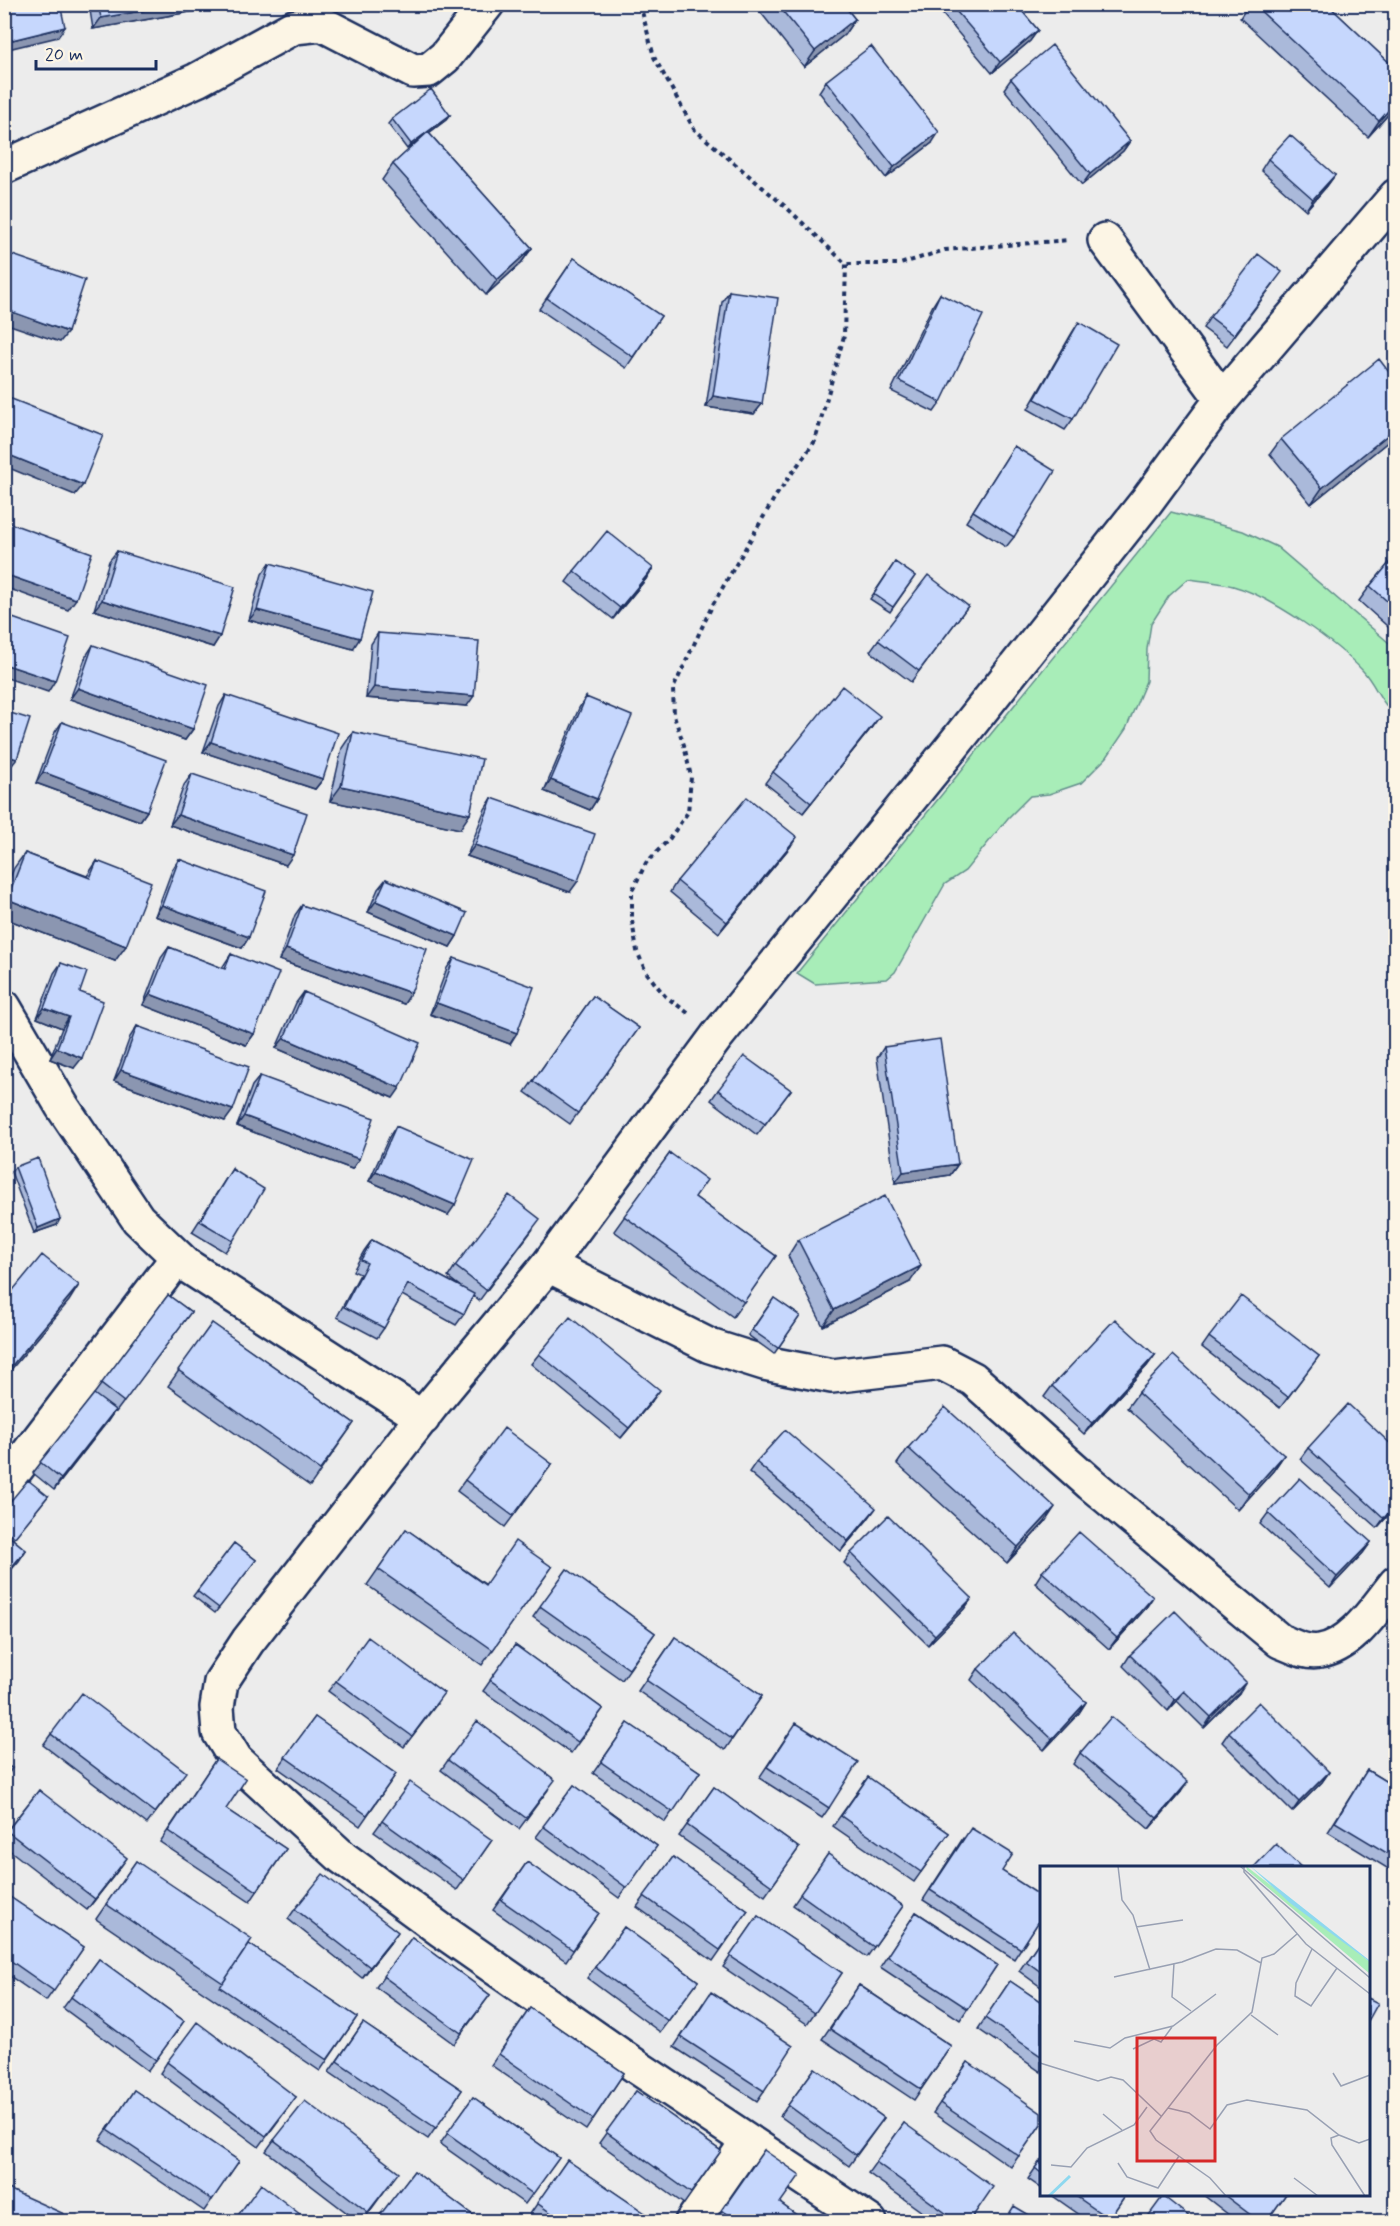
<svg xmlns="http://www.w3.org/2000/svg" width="1400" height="2226" viewBox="0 0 1400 2226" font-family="Mynerve,sans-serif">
	<rect width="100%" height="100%" fill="#ececec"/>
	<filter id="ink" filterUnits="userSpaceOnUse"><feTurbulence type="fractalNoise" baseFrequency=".0167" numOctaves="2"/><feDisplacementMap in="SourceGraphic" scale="12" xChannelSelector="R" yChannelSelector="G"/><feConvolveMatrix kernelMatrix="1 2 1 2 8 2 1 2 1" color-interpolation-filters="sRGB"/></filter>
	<g filter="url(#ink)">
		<!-- green -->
		<path fill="#a8edb8" stroke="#628e8b" stroke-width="1.5" d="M1171 512 1243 531 1277 547 1395 648V715C1379 701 1376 685 1363 671 1337 643 1271 596 1233 586 1219 582 1203 581 1188 579L1169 596 1151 624 1147 649 1146 681 1126 729 1107 757 1081 783 1049 794 1030 796 1008 818 965 871 945 884 895 972 887 979 815 984 797 973Z"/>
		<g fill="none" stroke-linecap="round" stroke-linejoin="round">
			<!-- minor casing -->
			<g stroke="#1b2f5e" stroke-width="38">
				<path id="minor" d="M4 167 197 80 294 27 322 24 413 71 429 70 445 57 487 4
					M1105 240 1222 399
					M4 1007 62 1106 138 1219 186 1265 423 1418
					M548 1265 710 1346 764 1363 832 1376 942 1363 973 1379 1091 1484 1280 1641C1293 1646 1306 1654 1320 1651 1353 1646 1377 1606 1396 1583
					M4 1485 178 1257
					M692 2222 748 2141
					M870 2222 640 2069 441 1930 343 1858 236 1760 219 1732 217 1707 221 1682 248 1641 431 1406 548 1265 717 1036 952 747 1146 502 1222 399 1396 196"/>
			</g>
			<!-- path -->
			<path stroke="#1b2f5e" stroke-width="4" stroke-dasharray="4.5 4.5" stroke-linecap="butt" d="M640 4 654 57 694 129 787 208 846 264H900L945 250 1069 240
				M688 1013 665 996 646 972 637 951 632 921V891L646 863 670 838 688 812 691 777 684 745 674 716 673 689 712 606 775 497 815 441 844 336 846 264"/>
			<!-- minor -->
			<use href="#minor" stroke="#fcf5e5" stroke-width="33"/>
		</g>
		<!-- wall -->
		<path fill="#aab9da" stroke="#1b2f5e" stroke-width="1.5" d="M89 4H199L195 11 93 29Z
			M754 4H843L855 19 844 35 804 67Z
			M934 4H1016L1038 30 1030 41 992 73Z
			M1249 4H1327L1395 68V107L1368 137 1240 18Z
			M1011 79 1130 141 1123 151 1082 185 1004 89Z
			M826 81 932 143 886 178 819 92Z
			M450 115 446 120 429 133 532 248 521 263 486 295 382 180 393 164 421 139 407 149 388 124 392 119Z
			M1268 159 1335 175 1327 186 1306 210 1261 170Z
			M574 258 661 316 626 368 539 309Z
			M1274 283 1227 346 1203 328 1210 317Z
			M729 291 762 404 754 414 706 407 722 302Z
			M940 294 941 402 934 412 891 391 933 305Z
			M1079 322 1073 419 1065 430 1028 409 1072 333Z
			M1395 436 1311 504 1270 454 1281 439Z
			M1014 446V537L1006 547 966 522Z
			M117 551 220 636 213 647 94 610 109 561Z
			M1395 556V633L1359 601 1370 586Z
			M895 562 915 576 890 612 870 599Z
			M270 563 353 649 249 620 262 574Z
			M574 571 646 579 613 619 566 582Z
			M968 606 911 682 870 651 878 640Z
			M378 633 467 706 366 698 371 644Z
			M93 645 193 729 185 740 70 699 86 656Z
			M226 695 323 779 315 789 203 752 219 706Z
			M586 697 597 799 590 810 544 791 579 708Z
			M62 722 147 811 140 821 36 783 55 732Z
			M872 727 803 813 765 783 773 772Z
			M353 732 460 829 330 801 342 748Z
			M192 774 286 865 170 825 184 785Z
			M492 798 570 892 467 856 485 809Z
			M790 847 719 933 670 892 677 881Z
			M25 853 87 876 97 861 115 961 4 918V892L14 868Z
			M179 859 249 937 242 948 155 916 172 870Z
			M386 879 457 936 450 947 368 912 378 889Z
			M302 905 411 993 404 1004 279 960 295 915Z
			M169 947 222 968 231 954 254 1034 246 1045 143 1005 161 958Z
			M454 958 510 1044 430 1014 447 968Z
			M61 963 80 992 74 1068 50 1059 62 1028 37 1018 54 973Z
			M304 992 393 1098 276 1048 296 1003Z
			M593 996 639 1028 570 1124 525 1092Z
			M137 1026 225 1121 114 1081 130 1037Z
			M884 1047 958 1164 950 1175 895 1183 877 1058Z
			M260 1076 359 1159 352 1169 237 1126 252 1086Z
			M718 1090H791L757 1135 711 1100Z
			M396 1126 448 1215 369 1181 389 1137Z
			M670 1153 695 1197 776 1256 733 1317 614 1231Z
			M15 1167 57 1225 34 1233 11 1172Z
			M232 1169 233 1241 225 1252 192 1232Z
			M533 1229 479 1301 473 1296 464 1314 456 1325 402 1295 384 1328 377 1338 337 1317 360 1274 353 1271 364 1251 372 1240 461 1287 448 1277 455 1266Z
			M798 1240 910 1282 823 1326 788 1256Z
			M168 1295 191 1312 116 1412 115 1411 54 1490 33 1473 94 1394Z
			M774 1298 800 1316 774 1354 748 1335Z
			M212 1323 354 1423 310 1486 168 1386Z
			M1209 1337 1319 1356 1280 1408 1202 1347Z
			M539 1354 652 1401 621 1438 531 1364Z
			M1155 1355 1147 1366 1084 1434 1044 1397 1052 1386Z
			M1138 1393 1284 1455 1273 1471 1238 1510 1127 1408Z
			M908 1448 1045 1522 1007 1563 897 1464Z
			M1308 1448 1395 1508 1377 1528 1300 1459Z
			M756 1462 868 1519 841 1551 749 1472Z
			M552 1464 505 1527 457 1491 465 1480Z
			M48 1496 13 1539 26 1550 4 1578V1509Z
			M1268 1513 1371 1542 1363 1553 1330 1588 1260 1524Z
			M406 1529 485 1584 552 1567 482 1665 367 1585Z
			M234 1543 256 1560 215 1613 193 1596Z
			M851 1553 972 1598 964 1609 928 1645 844 1563Z
			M567 1569 655 1633 622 1680 533 1617Z
			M1042 1572 1146 1608 1109 1649 1035 1583Z
			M675 1637 762 1696 725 1750 638 1691Z
			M515 1645 603 1709 571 1753 483 1691Z
			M1130 1655 1239 1693 1204 1728 1177 1701 1168 1711 1123 1666Z
			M978 1669 1086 1702 1079 1713 1044 1750 971 1680Z
			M336 1681 437 1704 404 1747 328 1691Z
			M315 1717 396 1774 360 1826 278 1768Z
			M628 1723 700 1772 665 1822 593 1773Z
			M1229 1732 1329 1772 1322 1782 1292 1812 1222 1742Z
			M789 1733 829 1808 822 1818 759 1778Z
			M51 1734 179 1782 147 1824 43 1745Z
			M1080 1753 1181 1792 1149 1829 1073 1764Z
			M216 1759 226 1809 286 1849 250 1902 160 1842Z
			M448 1760 548 1790 519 1829 441 1770Z
			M1367 1770 1395 1787V1873L1328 1832Z
			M868 1777 949 1833 914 1882 833 1826Z
			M574 1785 657 1846 619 1898 536 1837Z
			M714 1787 799 1848 765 1896 679 1836Z
			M39 1790 119 1869 87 1910 4 1846V1834Z
			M382 1821 492 1840 457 1890 374 1832Z
			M963 1838 1002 1871 1041 1918 1014 1959 923 1900Z
			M828 1854 903 1906 867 1957 793 1905Z
			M673 1857 748 1911 713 1961 637 1907Z
			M136 1861 249 1944 357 2017 320 2071 96 1919Z
			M527 1862 599 1913 566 1961 493 1910Z
			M4 1893 84 1947 46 2001 4 1972Z
			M295 1909 390 1943 362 1978 288 1919Z
			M916 1912 997 1965 960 2020 880 1967Z
			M758 1916 842 1973 807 2024 723 1967Z
			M624 1927 698 1981 660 2032 587 1978Z
			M412 1937 490 1995 454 2044 376 1987Z
			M1041 1939V1987L1019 1971Z
			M99 1959 184 2021 148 2071 63 2008Z
			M1010 1981 1041 2002V2072L978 2029Z
			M859 1985 951 2046 914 2100 822 2039Z
			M703 2003 764 2091 757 2101 674 2047Z
			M530 2008 624 2073 586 2130 491 2065Z
			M363 2023 462 2090 428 2139 329 2072Z
			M167 2062 296 2097 259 2147 160 2073Z
			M968 2062 1041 2124 1011 2167 933 2113Z
			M815 2068 884 2118 849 2166 780 2116Z
			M134 2090 239 2161 204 2211 100 2140Z
			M636 2091 721 2151 684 2204 599 2143Z
			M473 2097 559 2158 525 2204 440 2144Z
			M904 2123 969 2222H936L868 2173Z
			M274 2140 391 2182 362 2222H359L266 2151Z
			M764 2150 780 2203 806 2222H714Z
			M567 2160 658 2222H541L530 2214Z
			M1041 2160V2188L1028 2179Z
			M414 2171 482 2222H376Z
			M1050 2194H1126L1107 2222H1090Z
			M1202 2194H1286L1266 2222H1238Z"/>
		<!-- shaded-wall -->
		<path fill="#8b96b1" stroke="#1b2f5e" stroke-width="1.5" d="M181 4H199L195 11 93 29 101 18Z
			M855 19 844 35 804 67 815 51Z
			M65 27 58 37 4 50V42Z
			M1038 30 1030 41 992 73 1000 62Z
			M1395 103V107L1368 137 1379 121Z
			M450 115 446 120 407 149 411 144Z
			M939 132 932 143 886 178 894 167Z
			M1130 141 1123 151 1082 185 1090 174Z
			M1335 175 1327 186 1306 210 1313 199Z
			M532 248 521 263 486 295 497 280Z
			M4 309 68 332 60 342 4 323Z
			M713 396 762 404 754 414 706 407Z
			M1395 429V436L1311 504 1322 488Z
			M4 453 83 485 75 495 4 466Z
			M653 568 646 579 613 619 620 608Z
			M4 574 76 599 68 610 4 587Z
			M102 600 220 636 213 647 94 610Z
			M257 610 360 638 353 649 249 620Z
			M4 664 55 681 48 692 4 677Z
			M374 687 474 696 467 706 366 698Z
			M78 688 193 729 185 740 70 699Z
			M880 716 872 727 803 813 811 803Z
			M211 742 323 779 315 789 203 752Z
			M4 755 17 759 9 769 4 768Z
			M43 772 147 811 140 821 36 783Z
			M551 780 597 799 590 810 544 791Z
			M341 786 470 814 460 829 330 801Z
			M178 815 293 855 286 865 170 825Z
			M797 837 790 847 719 933 727 922Z
			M475 845 578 881 570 892 467 856Z
			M7 899 126 946 115 961 4 918V902Z
			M376 901 457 936 450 947 368 912Z
			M162 905 249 937 242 948 155 916Z
			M286 949 411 993 404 1004 279 960Z
			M150 994 254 1034 246 1045 143 1005Z
			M437 1003 517 1033 510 1044 430 1014Z
			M44 1008 69 1017 62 1028 37 1018Z
			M284 1038 400 1088 393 1098 276 1048Z
			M57 1048 82 1058 74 1068 50 1059Z
			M121 1070 233 1110 225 1121 114 1081Z
			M244 1116 359 1159 352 1169 237 1126Z
			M958 1164 950 1175 895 1183 903 1172Z
			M376 1171 455 1205 448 1215 369 1181Z
			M60 1219 57 1225 34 1233 38 1228Z
			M921 1266 910 1282 823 1326 834 1310Z
			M79 1285 69 1301 4 1378V1375Z
			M1155 1355 1147 1366 1084 1434 1092 1423Z
			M660 1390 652 1401 621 1438 629 1428Z
			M115 1410 108 1421 54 1490 61 1479Z
			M1284 1455 1273 1471 1238 1510 1249 1494Z
			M1395 1505V1508L1377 1528 1384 1518Z
			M1055 1507 1045 1522 1007 1563 1018 1547Z
			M876 1508 868 1519 841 1551 848 1541Z
			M1371 1542 1363 1553 1330 1588 1337 1577Z
			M26 1550 19 1561 4 1578V1576Z
			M1153 1597 1146 1608 1109 1649 1117 1638Z
			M972 1598 964 1609 928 1645 935 1635Z
			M1246 1682 1239 1693 1204 1728 1211 1717Z
			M1184 1691 1177 1701 1168 1711 1175 1700Z
			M1086 1702 1079 1713 1044 1750 1052 1739Z
			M1329 1772 1322 1782 1292 1812 1299 1802Z
			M1188 1782 1181 1792 1149 1829 1157 1818Z
			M127 1858 119 1869 87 1910 95 1899Z
			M398 1932 390 1943 362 1978 370 1967Z"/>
		<!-- building -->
		<path fill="#c6d7fd" stroke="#1b2f5e" stroke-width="1.5" d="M4 4H60L65 27 4 42Z
			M98 4H181L101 18Z
			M777 4H843L855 19 815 51Z
			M950 4H1016L1038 30 1000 62Z
			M1253 4H1327L1395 68V103L1379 121Z
			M1052 45 1130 141 1090 174 1011 79Z
			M871 46 939 132 894 167 826 81Z
			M431 89 450 115 411 144 392 119Z
			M428 132 532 248 497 280 393 164Z
			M1290 135 1335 175 1313 199 1268 159Z
			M4 252 85 280 68 332 4 309Z
			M1258 254 1282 272 1234 335 1210 317Z
			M574 258 661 316 633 357 547 298Z
			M729 291 778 298 762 404 713 396Z
			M940 294 983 315 941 402 899 381Z
			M1079 322 1117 344 1073 419 1035 399Z
			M1379 359 1395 380V429L1322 488 1281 439Z
			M4 396 103 435 83 485 4 453Z
			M1014 446 1055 471 1014 537 973 511Z
			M4 521 92 553 76 599 4 574Z
			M607 531 653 568 620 608 574 571Z
			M117 551 235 587 220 636 102 600Z
			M1395 556V608L1370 586Z
			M895 562 915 576 893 607 874 594Z
			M270 563 373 592 360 638 257 610Z
			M928 575 968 606 919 671 878 640Z
			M4 615 70 638 55 681 4 664Z
			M378 633 479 641 474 696 374 687Z
			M93 645 208 685 193 729 78 688Z
			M842 686 880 716 811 803 773 772Z
			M226 695 338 733 323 779 211 742Z
			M586 697 632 716 597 799 551 780Z
			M4 711 30 719 17 759 4 755Z
			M62 722 166 760 147 811 43 772Z
			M353 732 482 759 470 814 341 786Z
			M192 774 307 813 293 855 178 815Z
			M747 797 797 837 727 922 677 881Z
			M492 798 595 834 578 881 475 845Z
			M25 853 90 878 97 861 151 882 126 946 7 899Z
			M179 859 266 891 249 937 162 905Z
			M386 879 467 913 457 936 376 901Z
			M302 905 427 949 411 993 286 949Z
			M169 947 225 969 231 954 279 973 254 1034 150 994Z
			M454 958 534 987 517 1033 437 1003Z
			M61 963 87 972 80 992 103 1001 82 1058 57 1048 69 1017 44 1008Z
			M304 992 420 1043 400 1088 284 1038Z
			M593 996 639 1028 578 1113 533 1081Z
			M137 1026 249 1067 233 1110 121 1070Z
			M940 1039 958 1164 903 1172 884 1047Z
			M744 1056 791 1090 765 1124 718 1090Z
			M260 1076 374 1118 359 1159 244 1116Z
			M396 1126 474 1160 455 1205 376 1171Z
			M670 1153 707 1180 695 1197 776 1256 744 1302 624 1216Z
			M38 1158 60 1219 38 1228 15 1167Z
			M232 1169 264 1189 233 1241 200 1221Z
			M509 1195 540 1219 486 1290 455 1266Z
			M885 1196 921 1266 834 1310 798 1240Z
			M372 1240 474 1294 464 1314 408 1284 384 1328 344 1307 367 1263 361 1260Z
			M42 1255 79 1285 4 1375V1301Z
			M168 1295 191 1312 124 1402 101 1384Z
			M1241 1296 1319 1356 1288 1397 1209 1337Z
			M774 1298 800 1316 778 1348 752 1330Z
			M570 1317 660 1390 629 1428 539 1354Z
			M1115 1319 1155 1355 1092 1423 1052 1386Z
			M212 1323 354 1423 320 1470 178 1370Z
			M1173 1355 1284 1455 1249 1494 1138 1393Z
			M94 1394 115 1410 61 1479 40 1462Z
			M1348 1404 1395 1448V1505L1384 1518 1308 1448Z
			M945 1407 1055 1507 1018 1547 908 1448Z
			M504 1428 552 1464 513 1516 465 1480Z
			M785 1430 876 1508 848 1541 756 1462Z
			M1300 1478 1371 1542 1337 1577 1268 1513Z
			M28 1480 48 1496 15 1537 4 1529V1509Z
			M888 1516 972 1598 935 1635 851 1553Z
			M406 1529 485 1585 515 1541 552 1567 493 1650 378 1569Z
			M4 1532 26 1550 4 1576Z
			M1079 1532 1153 1597 1117 1638 1042 1572Z
			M234 1543 256 1560 219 1608 197 1591Z
			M567 1569 655 1633 629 1669 540 1606Z
			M1175 1611 1246 1682 1211 1717 1184 1691 1175 1700 1130 1655Z
			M1013 1633 1086 1702 1052 1739 978 1669Z
			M368 1637 444 1693 412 1736 336 1681Z
			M675 1637 762 1696 732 1739 646 1680Z
			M515 1645 603 1709 578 1742 490 1680Z
			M82 1693 186 1772 155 1813 51 1734Z
			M1259 1702 1329 1772 1299 1802 1229 1732Z
			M315 1717 396 1774 367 1815 285 1757Z
			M1111 1717 1188 1782 1157 1818 1080 1753Z
			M477 1721 555 1780 526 1818 448 1760Z
			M628 1723 700 1772 673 1812 601 1762Z
			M796 1723 858 1762 829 1808 767 1767Z
			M216 1759 246 1779 226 1809 286 1849 257 1891 168 1831Z
			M4 1764 12 1768 4 1781Z
			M1367 1770 1395 1787V1858L1335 1822Z
			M868 1777 949 1833 921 1872 841 1816Z
			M410 1782 492 1840 464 1880 382 1821Z
			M574 1785 657 1846 627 1888 543 1826Z
			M714 1787 799 1848 772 1886 687 1825Z
			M39 1790 127 1858 95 1899 7 1831Z
			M971 1828 1013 1854 1002 1871 1041 1896V1918L1021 1949 930 1890Z
			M1276 1844 1302 1868H1253Z
			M828 1854 903 1906 874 1947 800 1894Z
			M673 1857 748 1911 720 1950 644 1896Z
			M136 1861 252 1939 223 1983 106 1904Z
			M527 1862 599 1913 573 1950 501 1900Z
			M323 1874 398 1932 370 1967 295 1909Z
			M4 1893 84 1947 54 1991 4 1956Z
			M916 1912 997 1965 968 2009 887 1956Z
			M758 1916 842 1973 815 2013 730 1956Z
			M624 1927 698 1981 668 2021 595 1967Z
			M412 1937 490 1995 461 2033 383 1976Z
			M1041 1939V1972L1026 1961Z
			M249 1944 357 2017 327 2060 220 1987Z
			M99 1959 184 2021 156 2060 71 1997Z
			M1010 1981 1041 2002V2056L985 2018Z
			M859 1985 951 2046 921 2089 830 2029Z
			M711 1992 793 2046 764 2091 681 2037Z
			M1368 1998 1378 2003 1368 2021Z
			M530 2008 624 2073 593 2119 499 2054Z
			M197 2022 296 2097 266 2136 167 2062Z
			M363 2023 462 2090 436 2128 337 2061Z
			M968 2062 1041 2113V2124L1019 2156 940 2103Z
			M815 2068 884 2118 856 2155 788 2105Z
			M134 2090 239 2161 212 2200 107 2130Z
			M636 2091 721 2151 691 2193 606 2132Z
			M473 2097 559 2158 533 2194 447 2133Z
			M305 2101 399 2172 368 2212 274 2140Z
			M904 2123 993 2187 969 2222H958L876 2162Z
			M764 2150 800 2175 780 2203 806 2222H739L722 2210Z
			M567 2160 658 2222H564L537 2203Z
			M1041 2160V2173L1035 2168Z
			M414 2171 482 2222H388L380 2215Z
			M261 2184 310 2222H233Z
			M4 2187 64 2214 61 2222H4Z
			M1073 2194H1126L1109 2219Z
			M1223 2194H1286L1266 2222H1260Z
			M1163 2196 1196 2222H1144Z
			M1014 2206 1041 2222H1004Z
			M79 2216 94 2222H77Z"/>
	</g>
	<!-- overview -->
	<g transform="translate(1040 1866)">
		<rect width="330" height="330" fill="#ececec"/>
		<path d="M206 0 330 96V108L207 4Z" fill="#a8edb8"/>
		<path d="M210 0 329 94 330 81V96L250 37Z" fill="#8ed8ef"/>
		<path fill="none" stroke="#8ed8ef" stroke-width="3" d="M9 330 30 310"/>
		<path fill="none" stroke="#98a0b3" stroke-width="1.5" d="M78 0 82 34 93 49 110 104M200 0 330 112M204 0V6L266 78 330 128M96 61 143 54M272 83 256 117 255 130 271 140 297 102M134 97 132 131 151 145M74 111 142 96 176 83 197 84 221 97M211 149 238 169M34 175 70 182 85 172 133 160 176 128M93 183 114 173 121 176 132 161M0 197 58 215 71 211 83 214 121 250M293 207 301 220 330 209M128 242 149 247 170 263 187 239 207 234 267 244 299 269 319 277 330 273M63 248 82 264M299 269 291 272 292 279 325 330M78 297 87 311 118 322 139 290M11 299 31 301 47 282 94 259 107 241M254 312 278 330M186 330 170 312 116 274 110 265 177 179 212 146 222 92 234 88 257 68"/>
		<path fill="#d62828" fill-opacity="0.15" stroke="#d62828" stroke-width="3" d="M97 172H175V295H97Z"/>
		<rect width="330" height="330" fill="none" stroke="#1b2f5e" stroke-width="3"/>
	</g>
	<!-- margin -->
	<rect width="1400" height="2226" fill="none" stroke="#fcf5e5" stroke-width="24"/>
	<rect x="12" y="12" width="1376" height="2202" fill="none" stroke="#1b2f5e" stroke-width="2" filter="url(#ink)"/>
	<!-- scale -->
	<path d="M36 60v9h120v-9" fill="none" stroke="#1b2f5e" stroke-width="3"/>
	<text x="45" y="60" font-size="18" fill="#1b2f5e" stroke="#fcf5e5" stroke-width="4.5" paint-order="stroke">20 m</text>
</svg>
